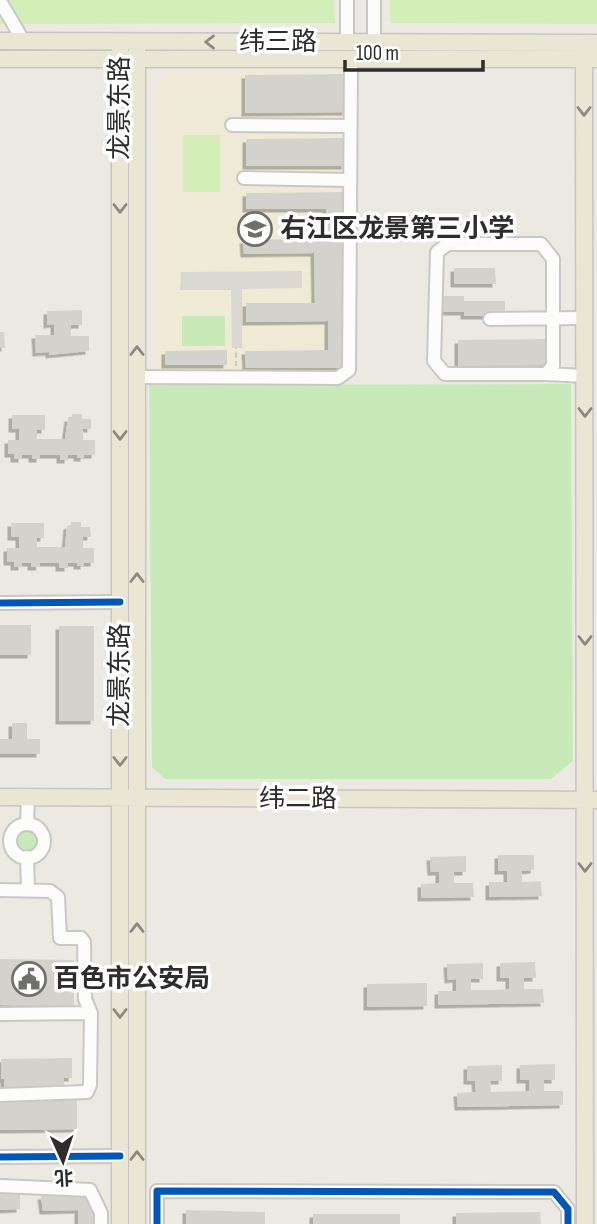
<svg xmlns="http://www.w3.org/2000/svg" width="597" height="1224" viewBox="0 0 597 1224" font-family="'Sofia Sans Condensed','Noto Sans SC',sans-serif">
	<defs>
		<filter id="shadow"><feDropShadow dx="-3.5" dy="3.5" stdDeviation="0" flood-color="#0004"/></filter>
	</defs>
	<rect width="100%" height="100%" fill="#ece9e2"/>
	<!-- education -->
	<path fill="#efead6" d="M356 69 353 374 341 380 155 382 156 90 160 78 172 71Z"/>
	<!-- green -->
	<path fill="#c8eab9" d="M182 316H225V346H182Z
		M571 384 573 761 551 779H165L152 767 149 385Z
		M17 841a11 11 0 1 1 22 0a11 11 0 1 1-22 0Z"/>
	<!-- pitch -->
	<path fill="#d4eeb7" d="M0 0H334L335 23 0 24Z
		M390 0H597V24L390 23Z
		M183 135H220V192H183Z"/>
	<!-- plaza -->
	<path fill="#dad7d1" d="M302 271V288L242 289V348H232L231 290H180L181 272Z"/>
	<!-- building -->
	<path fill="#d4d2cd" filter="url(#shadow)" d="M346 74V112L245 113V75Z
		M345 138V166H246V139Z
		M344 192 345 368H246L245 351 328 350V321L246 322V303H315L314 253 244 254 243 240 326 239V209H246V193Z
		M454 268H495L496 284H454Z
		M441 296H464V301H505V316H464V312H441Z
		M82 310V325H71V336H89V351L49 355V352L36 353 35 335H54V324L47 325V311Z
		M0 332H4L5 348H0Z
		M547 339V365L458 366V340Z
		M227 350V365H165V351Z
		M72 414H82V419H91V429H83V440H95V455H84V458H77V455H68V460H60V455H40V459H32V455H22V459H14V454H8V440H19V429H12V415H45V430H37V439H65L68 418H72Z
		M71 522H81V527H90L91 537H83V548H94V563H84V566H77V563H68V568H59V563H39L40 567H31V563H22V567H14V562H7V548H19V537H11V523H44V538H37V547H65L67 526 71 525Z
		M0 625H31V655H0Z
		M59 626H94V721H59Z
		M12 723H27V739H40V754H0V739H12Z
		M498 855H534V870L522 871V882L541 881 542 896 489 897V882H507V871H498Z
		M466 856V872H454V883H473L474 897 421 898V884L439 883V872H431L430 857Z
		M0 959 74 960V1006L0 1005Z
		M535 962 536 978H524V989H543L544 1003 438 1005V991H456V979L448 980 447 964 483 963V979H471V990H491L509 989V978H500V963Z
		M427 983V1006L367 1007V984Z
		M72 1058V1078H64V1091L4 1092V1079H1V1059Z
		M555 1064V1080H544V1091H563V1105L458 1107 457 1093 476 1092 475 1081H467V1066L502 1065V1081H490L491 1092 529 1091V1080H520V1065Z
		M77 1099V1129L0 1130V1100Z
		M20 1192V1209L0 1210V1193Z
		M84 1195 94 1210 95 1224H78V1210L43 1211 41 1196Z
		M186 1210 265 1212V1224H186Z
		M540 1212 541 1224H456V1213Z
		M313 1214H400V1224H313Z"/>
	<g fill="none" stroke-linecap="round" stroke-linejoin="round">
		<!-- minor casing -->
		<g stroke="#c9c8c7" stroke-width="16">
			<path id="minor" d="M347 0V43
				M374 0V43
				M0 1 24 42
				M232 125 350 126
				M244 178 350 180
				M448 244H541L553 259V366L546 374H445L434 361 437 252Z
				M490 319 584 318
				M546 374 585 376
				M137 377 338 378 349 370 351 59
				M0 603 120 602
				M27 824 28 797
				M10 841a17 17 0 1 1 34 0a17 17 0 1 1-34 0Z
				M27 857 28 890
				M0 890 50 891 58 897 60 938H81L84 942 85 999 91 1013 90 1085 87 1092 0 1095
				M0 1014 91 1013
				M0 1157 120 1156
				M0 1186 90 1190 101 1213V1224
				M157 1224V1191L554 1192 568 1209V1224"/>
		</g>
		<!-- major casing -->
		<g stroke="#c6c5c3" stroke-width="19">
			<path id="major" d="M0 41 597 43
				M584 43 585 1224
				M0 59H597
				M0 797 597 800
				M120 1224V42
				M137 1224V42"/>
		</g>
		<!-- path -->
		<path stroke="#c8c8c8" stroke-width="2" stroke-dasharray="5 3.5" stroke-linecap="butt" d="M236 366V348"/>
		<!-- minor -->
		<use href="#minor" stroke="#fcfcfb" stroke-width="12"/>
		<!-- major -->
		<use href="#major" stroke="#e9e6d4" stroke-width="16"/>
		<!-- cycleway casing -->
		<g stroke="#fff" stroke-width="11">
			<path id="cycleway" d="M0 603 120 602
				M0 1157 120 1156
				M157 1224V1191L554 1192 568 1209V1224"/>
		</g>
		<!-- cycleway -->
		<use href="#cycleway" stroke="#0057b8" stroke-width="7"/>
	</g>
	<!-- one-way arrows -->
	<defs><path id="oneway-chevron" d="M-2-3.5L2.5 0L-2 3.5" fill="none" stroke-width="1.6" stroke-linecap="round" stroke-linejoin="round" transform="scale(1.75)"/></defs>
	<g stroke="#8b8a80">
		<use href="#oneway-chevron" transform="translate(210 42) rotate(-180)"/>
		<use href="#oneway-chevron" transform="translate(584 111) rotate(90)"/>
		<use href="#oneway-chevron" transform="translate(120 208) rotate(90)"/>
		<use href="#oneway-chevron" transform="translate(137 351) rotate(-90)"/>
		<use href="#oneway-chevron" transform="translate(585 412) rotate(90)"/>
		<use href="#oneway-chevron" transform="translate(120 435) rotate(90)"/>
		<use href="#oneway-chevron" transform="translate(137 578) rotate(-90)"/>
		<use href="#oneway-chevron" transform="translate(585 640) rotate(90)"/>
		<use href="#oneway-chevron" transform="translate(120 761) rotate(90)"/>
		<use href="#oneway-chevron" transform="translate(585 867) rotate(90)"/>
		<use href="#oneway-chevron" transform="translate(137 928) rotate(-90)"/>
		<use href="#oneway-chevron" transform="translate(120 1013) rotate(90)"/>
		<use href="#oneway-chevron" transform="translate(137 1156) rotate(-90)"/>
	</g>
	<!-- icons -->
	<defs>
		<g id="school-ring" transform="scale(1.75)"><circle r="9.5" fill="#fff" stroke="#706f6c" stroke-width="1.5"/><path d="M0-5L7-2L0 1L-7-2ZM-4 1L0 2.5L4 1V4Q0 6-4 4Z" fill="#706f6c"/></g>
		<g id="civic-ring" transform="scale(1.75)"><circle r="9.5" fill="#fff" stroke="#706f6c" stroke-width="1.5"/><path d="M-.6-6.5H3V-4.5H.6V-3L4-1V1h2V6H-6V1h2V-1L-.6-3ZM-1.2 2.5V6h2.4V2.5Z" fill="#706f6c"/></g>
	</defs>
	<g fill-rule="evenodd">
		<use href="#school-ring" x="255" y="229"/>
		<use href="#civic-ring" x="29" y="979"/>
	</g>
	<g text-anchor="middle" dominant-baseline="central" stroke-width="7" stroke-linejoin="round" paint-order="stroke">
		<!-- street labels -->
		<g font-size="26" fill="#2d2d2d" stroke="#fff">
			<text x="278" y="42">纬三路</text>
			<text transform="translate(120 108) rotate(-90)">龙景东路</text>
			<text transform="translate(120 675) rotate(-90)">龙景东路</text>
			<text x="298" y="799">纬二路</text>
		</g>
		<!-- poi labels -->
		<g font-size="26" font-weight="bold" fill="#2d2d2d" stroke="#fff" text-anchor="start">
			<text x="280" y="229">右江区龙景第三小学</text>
			<text x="54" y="979">百色市公安局</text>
		</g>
	</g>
	<!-- north arrow -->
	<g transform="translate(63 1161) rotate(177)" stroke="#ffffff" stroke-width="5" paint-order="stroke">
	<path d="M0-5L12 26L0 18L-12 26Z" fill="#2d2d2d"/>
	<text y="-10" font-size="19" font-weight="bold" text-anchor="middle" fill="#2d2d2d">北</text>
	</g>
	<!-- scale -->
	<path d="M345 60v10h138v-10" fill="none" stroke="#2d2d2d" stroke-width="3.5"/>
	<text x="356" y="60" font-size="21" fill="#2d2d2d" stroke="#ffffff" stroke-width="5" paint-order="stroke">100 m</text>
</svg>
